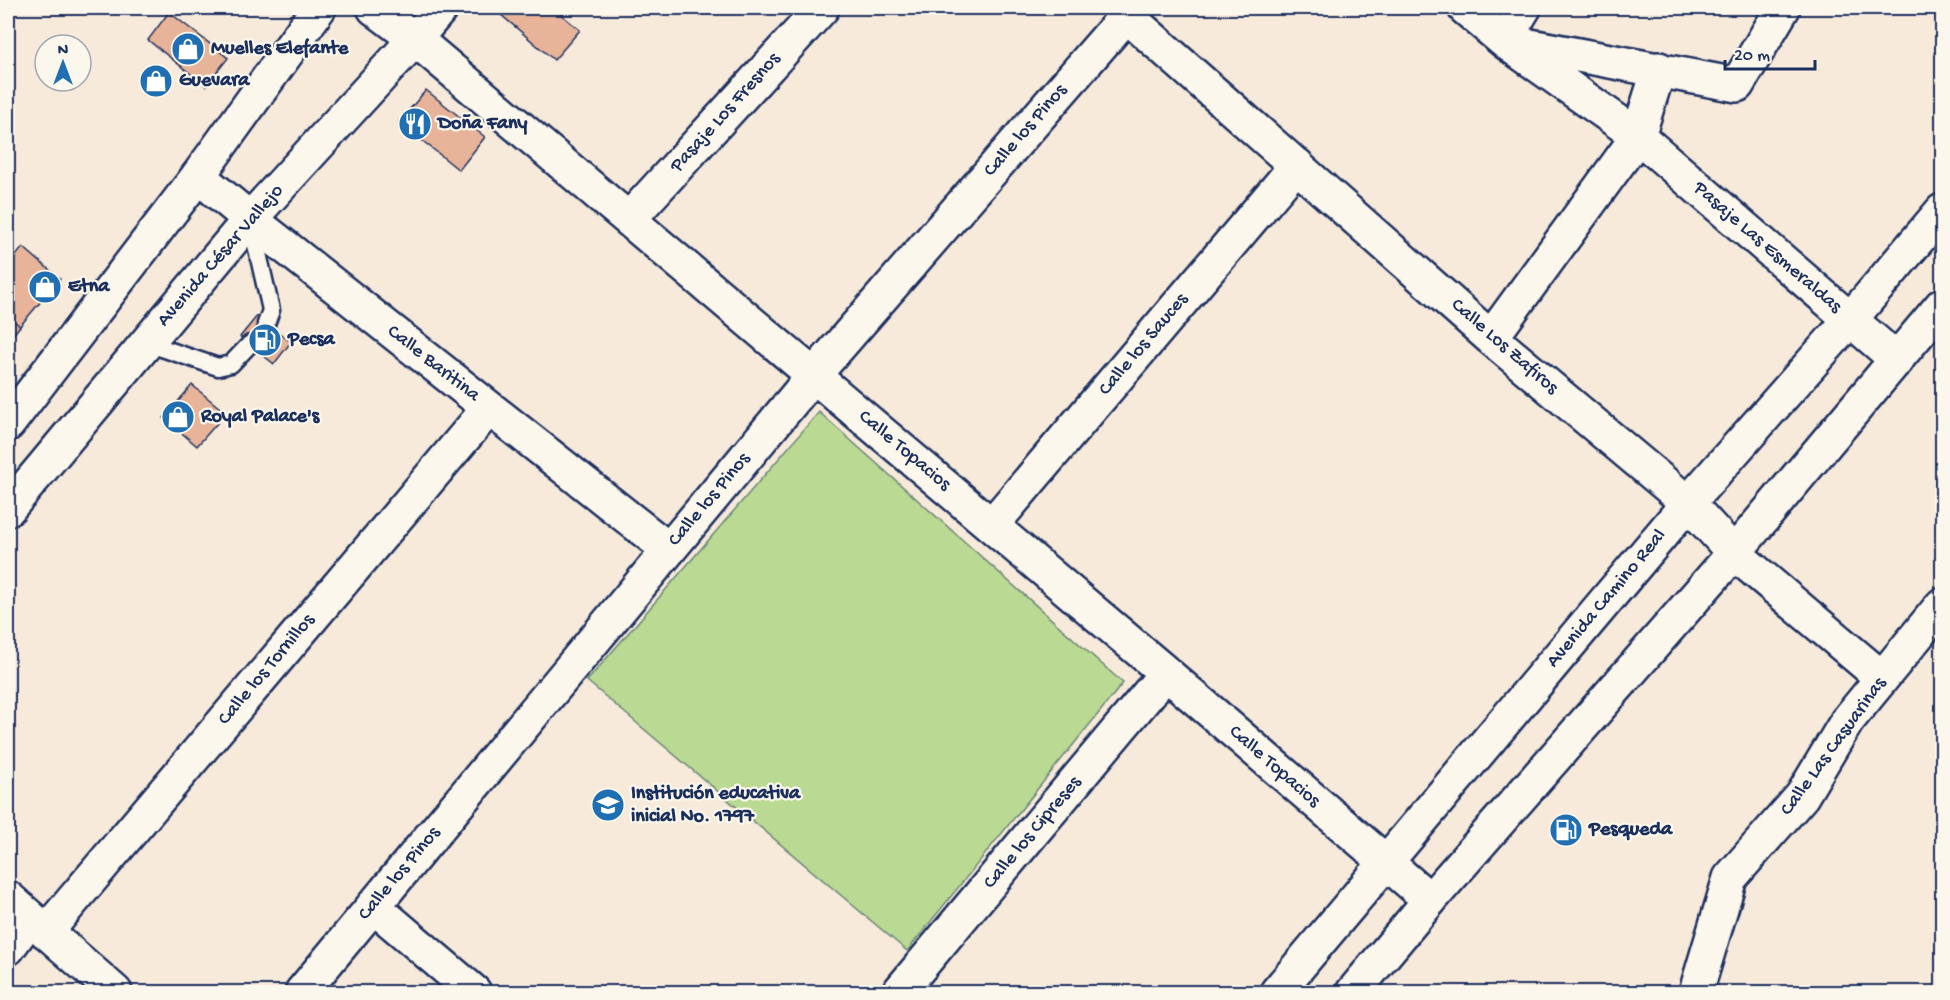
<svg xmlns="http://www.w3.org/2000/svg" width="1950" height="1000" viewBox="0 0 1950 1000" font-family="'Gochi Hand',sans-serif">
	<rect width="100%" height="100%" fill="#f7eadb"/>
	<filter id="ink" filterUnits="userSpaceOnUse"><feTurbulence type="fractalNoise" baseFrequency=".0167" numOctaves="2"/><feDisplacementMap in="SourceGraphic" scale="12" xChannelSelector="R" yChannelSelector="G"/><feConvolveMatrix kernelMatrix="1 2 1 2 8 2 1 2 1" color-interpolation-filters="sRGB"/></filter>
	<g filter="url(#ink)">
		<!-- green -->
		<path fill="#bad992" stroke="#6a8478" stroke-width="1.5" d="M819 412 1123 683 907 951 587 681Z"/>
		<!-- building -->
		<path fill="#e7b499" stroke="#1b2f5e" stroke-width="1.5" d="M493 8H553L580 30 554 60Z
			M169 12 228 58 206 86 148 40Z
			M426 90 485 137 459 170 399 122Z
			M23 247 60 279 20 326 8 316V259L11 262Z
			M8 316 20 326 8 341Z
			M257 316 291 342 274 364 240 337Z
			M192 385 226 413 197 446 164 418Z"/>
		<g fill="none" stroke-linecap="round" stroke-linejoin="round">
			<!-- lane casing -->
			<g stroke="#1b2f5e" stroke-width="21">
				<path id="lane" d="M251 223 271 310 266 324
					M147 343 218 367 231 364 250 344"/>
			</g>
			<!-- street casing -->
			<g stroke="#1b2f5e" stroke-width="38">
				<path id="street" d="M374 8 415 39 1166 673 1430 900
					M1118 8 1491 338 1688 503 1734 553 1882 678
					M1465 8 1504 41 1638 136 1897 360
					M1524 8 1504 41 1737 85 1783 8
					M198 176 250 219 669 550
					M629 219 822 8
					M1491 338 1638 136 1659 69
					M992 525 1297 165
					M8 898 115 992
					M373 906 474 992
					M46 932 489 408
					M8 948 30 918
					M302 992 814 375 1133 8
					M899 992 1166 673
					M1696 992 1730 878 1802 796 1847 721 1942 605"/>
			</g>
			<!-- secondary casing -->
			<g stroke="#1b2f5e" stroke-width="38">
				<path id="secondary" d="M8 424 198 176 319 8
					M8 509 250 219 415 39 441 8
					M1277 992 1688 503 1849 321 1942 211
					M1353 992 1430 900 1734 553 1942 305"/>
			</g>
			<!-- lane -->
			<use href="#lane" stroke="#fbf7ec" stroke-width="16"/>
			<!-- street -->
			<use href="#street" stroke="#fbf7ec" stroke-width="33"/>
			<!-- secondary -->
			<use href="#secondary" stroke="#fbf7ec" stroke-width="33"/>
		</g>
	</g>
	<!-- icons -->
	<defs>
		<g id="shop-disc" transform="scale(1.725)"><circle r="9.5" fill="#1f6fb2" stroke="#fbf7ec"/><path d="M-5-2.5h2.3a2.7 3.5 0 0 1 5.4 0H5L5.5 6h-11ZM-1.5-2.5h3a1.5 2.3 0 0 0-3 0Z" fill="#fff"/></g>
		<g id="restaurant-disc" transform="scale(1.725)"><circle r="9.5" fill="#1f6fb2" stroke="#fbf7ec"/><path d="M-5-6h1v4h1v-4h1v4h1v-4h1v5L-1.5 .5V6h-2V.5L-5-1ZM5-6V6H3V1.5H1.5Q1.5-4 5-6Z" fill="#fff"/></g>
		<g id="fuel-disc" transform="scale(1.725)"><circle r="9.5" fill="#1f6fb2" stroke="#fbf7ec"/><path d="M-5.5-6h7V0h2V4h1.3V-2.5L3-4.5l.8-.8L6-3V5H2.5V1h-1V6h-7ZM-4.2-4.7v3.2H.2V-4.7Z" fill="#fff"/></g>
		<g id="school-disc" transform="scale(1.725)"><circle r="9.5" fill="#1f6fb2" stroke="#fbf7ec"/><path d="M0-5L7-2L0 1L-7-2ZM-4 1L0 2.5L4 1V4Q0 6-4 4Z" fill="#fff"/></g>
	</defs>
	<g fill-rule="evenodd">
		<use href="#shop-disc" x="188" y="49"/>
		<use href="#shop-disc" x="156" y="81"/>
		<use href="#restaurant-disc" x="415" y="124"/>
		<use href="#shop-disc" x="45" y="287"/>
		<use href="#fuel-disc" x="265" y="340"/>
		<use href="#shop-disc" x="178" y="417"/>
		<use href="#school-disc" x="608" y="805"/>
		<use href="#fuel-disc" x="1566" y="830"/>
	</g>
	<g text-anchor="middle" dominant-baseline="central" stroke-width="4.5" stroke-linejoin="round" paint-order="stroke">
		<!-- poi labels -->
		<g font-size="20" font-weight="bold" fill="#1b2f5e" stroke="#fbf7ec" text-anchor="start">
			<text x="211" y="49">Muelles Elefante</text>
			<text x="179" y="81">Guevara</text>
			<text x="438" y="124">Doña Fany</text>
			<text x="68" y="287">Etna</text>
			<text x="288" y="340">Pecsa</text>
			<text x="201" y="417">Royal Palace's</text>
			<text x="631" y="794">Institución educativa<tspan x="631" dy="23">inicial No. 1797</tspan></text>
			<text x="1589" y="830">Pesqueda</text>
		</g>
		<!-- street labels -->
		<g font-size="20" fill="#1b2f5e" stroke="#fbf7ec">
			<text transform="translate(726 113) rotate(-48)">Pasaje Los Fresnos</text>
			<text transform="translate(1026 131) rotate(-49)">Calle los Pinos</text>
			<text transform="translate(1767 248) rotate(41)">Pasaje Las Esmeraldas</text>
			<text transform="translate(221 256) rotate(-49)">Avenida César Vallejo</text>
			<text transform="translate(1144 345) rotate(-50)">Calle los Sauces</text>
			<text transform="translate(1504 347) rotate(41)">Calle Los Zafiros</text>
			<text transform="translate(433 364) rotate(38)">Calle Baritina</text>
			<text transform="translate(904 451) rotate(40)">Calle Topacios</text>
			<text transform="translate(710 500) rotate(-50)">Calle los Pinos</text>
			<text transform="translate(1607 599) rotate(-50)">Avenida Camino Real</text>
			<text transform="translate(267 670) rotate(-50)">Calle los Tornillos</text>
			<text transform="translate(1834 747) rotate(-54)">Calle Las Casuarinas</text>
			<text transform="translate(1274 767) rotate(41)">Calle Topacios</text>
			<text transform="translate(1033 833) rotate(-50)">Calle los Cipreses</text>
			<text transform="translate(400 874) rotate(-50)">Calle los Pinos</text>
		</g>
	</g>
	<!-- margin -->
	<rect width="1950" height="1000" fill="none" stroke="#fbf7ec" stroke-width="30"/>
	<rect x="15" y="15" width="1920" height="970" fill="none" stroke="#1b2f5e" stroke-width="2" filter="url(#ink)"/>
	<!-- north arrow -->
	<g transform="translate(63 63)"><circle r="28" fill="#fbf7ec" stroke="#a1a7b3" stroke-width="1.5"/>
	<path d="M0-4.5L10 22L0 15L-10 22Z" fill="#1f6fb2"/>
	<text y="-9" font-size="16" font-weight="bold" text-anchor="middle" fill="#1b2f5e">N</text>
	</g>
	<!-- scale -->
	<path d="M1725 60v9h90v-9" fill="none" stroke="#1b2f5e" stroke-width="3"/>
	<text x="1734" y="60" font-size="18" fill="#1b2f5e" stroke="#fbf7ec" stroke-width="4.5" paint-order="stroke">20 m</text>
</svg>
